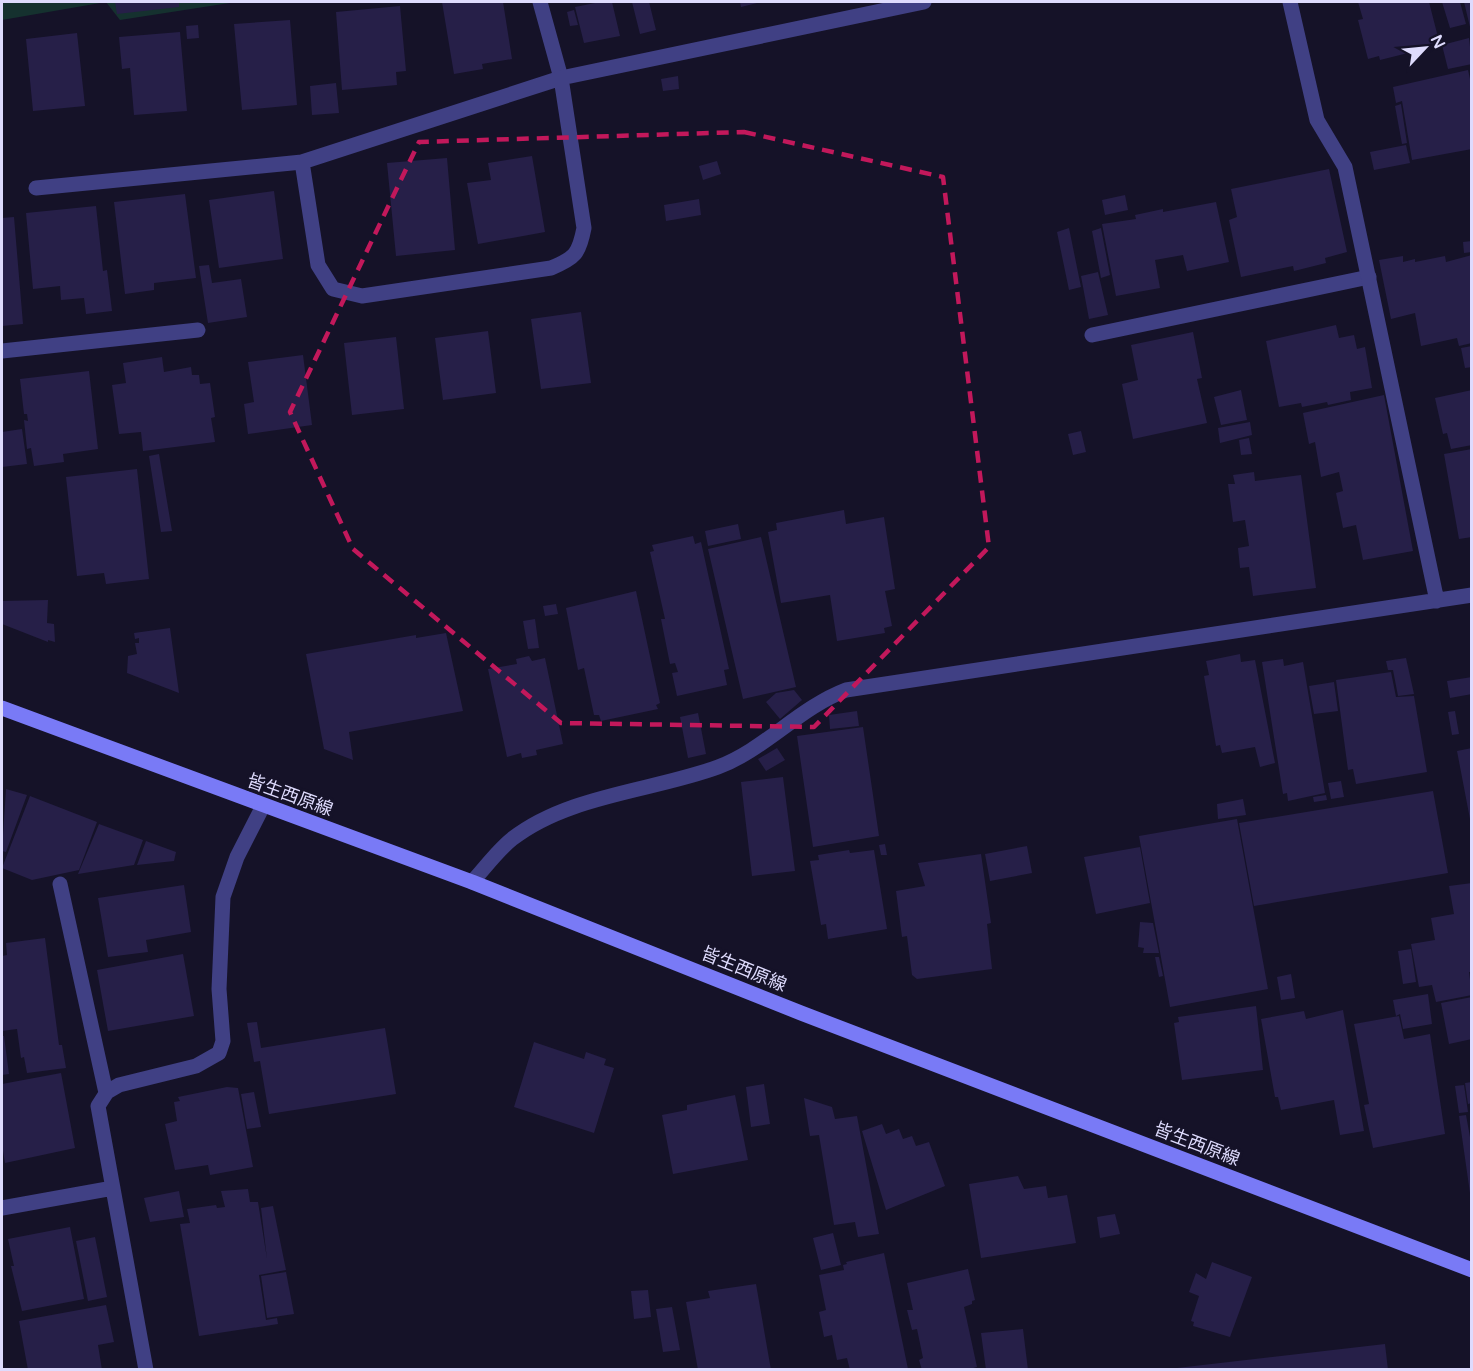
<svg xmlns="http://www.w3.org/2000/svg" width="1473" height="1371" viewBox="0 0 1473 1371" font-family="'Varela Round','Noto Sans JP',sans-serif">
	<rect width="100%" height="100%" fill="#151228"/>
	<!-- grass -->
	<path fill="#15312f" d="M2 2H236L120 20 106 2 2 20Z"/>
	<!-- building -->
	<path fill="#261f48" d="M115 2H179V7L117 14Z
		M442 2H503L512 59 482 64 483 69 454 74Z
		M600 2H612L620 36 584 43 575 7Z
		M632 2H649L656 30 640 34Z
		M740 2H761L741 7Z
		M1358 2H1429L1440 45 1380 60 1379 56 1368 59 1358 20 1363 19Z
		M1442 2H1460L1466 24 1450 28Z
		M1464 2H1472V31H1471Z
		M400 6 406 71 396 72 397 85 342 90 336 12Z
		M574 10 578 25 570 26 567 12Z
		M290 20 297 105 242 110 234 24Z
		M198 25 199 38 187 39 186 26Z
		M180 32 187 111 134 115 130 68 122 69 119 37Z
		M77 33 85 106 33 111 26 39Z
		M1469 38 1472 64 1448 69 1442 45Z
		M1468 70 1472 88V149L1412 160 1402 101 1396 103 1393 87Z
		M678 76 679 89 663 91 661 79Z
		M336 83 339 113 312 115 310 86Z
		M1401 104 1407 143 1402 144 1395 106Z
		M1406 145 1410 163 1374 170 1370 152Z
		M532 156 545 232 478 244 467 183 491 180 488 163Z
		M447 158 455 250 396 256 387 163Z
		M717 161 721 174 703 180 699 166Z
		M1329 169 1347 252 1325 258 1326 263 1294 271 1293 266 1241 277 1229 220 1237 217 1231 189Z
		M274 191 283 259 219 268 209 200Z
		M185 194 196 278 154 283V290L125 294 114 202Z
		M1125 195 1128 210 1105 215 1102 200Z
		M699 199 701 215 666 221 664 205Z
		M1216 202 1229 262 1187 271 1183 255 1155 260 1160 288 1116 296 1102 224 1136 219 1135 215 1163 209V212Z
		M96 206 103 271 107 270 112 311 86 314 84 298 61 300 60 286 33 289 26 213Z
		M14 217 23 324 2 326V218Z
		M1069 228 1081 287 1069 290 1057 232Z
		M1101 228 1110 275 1101 278 1092 231Z
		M1472 241V252L1464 253 1463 242Z
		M1472 255V343L1459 346 1457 338 1421 346 1415 313 1391 319 1379 260 1403 256V262L1415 259V262L1445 256 1446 262Z
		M209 265 212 283 241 279 247 317 208 323 199 266Z
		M1098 272 1108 315 1089 319 1081 276Z
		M581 312 591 383 541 389 531 319Z
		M1336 325 1339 338 1354 335 1357 349 1365 347 1372 388 1350 392 1351 400 1328 405 1327 402 1302 407 1301 403 1279 407 1266 341Z
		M488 331 496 393 443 400 435 338Z
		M1193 332 1202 378 1197 379 1207 423 1133 439 1122 384 1138 380 1131 345Z
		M396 337 404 409 352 415 344 343Z
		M1472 346V367L1465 368 1461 348Z
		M303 355 312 425 248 434 244 404 254 402 248 362Z
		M162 357 164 372 191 367 192 375H199L200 384 210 383 215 417 211 418 215 442 143 451 141 432 119 434 112 385 126 383 123 363Z
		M89 371 98 449 63 454 64 462 34 466 31 448 27 449 24 420 28 421 27 414H24L20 379Z
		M1241 390 1247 420 1221 425 1214 397Z
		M1472 390V445L1451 449 1447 433 1443 434 1435 398Z
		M1384 395 1413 551 1363 560 1356 525 1343 528 1336 493 1343 491 1339 472 1321 477 1315 442 1309 444 1303 413Z
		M1250 422 1252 435 1220 443 1218 428Z
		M22 429 27 464 2 467V432Z
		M1081 431 1086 452 1073 455 1068 434Z
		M1249 438 1252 454 1241 455 1239 440Z
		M1472 449V537L1459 539 1444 454Z
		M159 454 172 531 161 532 149 456Z
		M137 469 149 579 106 584 104 573 77 576 66 477Z
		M1254 472 1255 481 1301 475 1316 588 1253 596 1249 567 1240 568 1238 548 1249 546 1245 520 1233 522 1228 484H1235L1233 475Z
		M844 510 846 524 884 517 895 589 885 591 892 626 884 628 885 633 837 641 830 595 781 603 768 532 777 530 776 523Z
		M738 524 741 539 708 546 705 531Z
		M693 536 695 544 701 542 729 669 724 670 727 685 677 696 672 673 678 672 675 663 670 664 661 619H665L650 552 654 551 652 545Z
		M761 537 796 687 743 699 708 549Z
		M636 591 660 703 656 705 658 709 601 721 599 715H594L584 668 578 670 566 608Z
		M48 600 47 623 54 624 55 642 48 640V642L2 624V601Z
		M556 604 558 614 545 616 543 606Z
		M535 619 539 648 528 649 523 621Z
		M170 628 179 693 127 673 128 656 137 654 135 643H139V638L135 639 134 633Z
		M446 633 463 711 349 732 353 760 324 749 306 654 416 635V638Z
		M1240 654 1241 662 1255 660 1275 763 1260 767 1255 747 1222 753 1220 745 1216 746 1204 676 1209 675 1206 661Z
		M529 656 532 661 545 658 563 744 536 750 537 755 522 758 521 753 507 757 488 669 517 664 516 659Z
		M1406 658 1414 694 1398 696 1393 670H1388L1386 661Z
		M1283 659 1284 666 1303 662 1325 793 1288 801 1287 793 1283 794 1262 662Z
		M1391 672 1396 697 1414 696 1427 772 1356 784 1353 769 1348 770 1336 680Z
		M1472 677V694L1450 698 1447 681Z
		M1334 682 1338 711 1314 714 1309 686Z
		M794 690 802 700 780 719 766 702 776 693Z
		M857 711 859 726 830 729 829 715Z
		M1455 711 1459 734 1452 735 1448 712Z
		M698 713 706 754 688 758 680 717Z
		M863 727 879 836 813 847 797 736Z
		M777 748 785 760 766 771 758 759Z
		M1472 748V819H1470L1457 751Z
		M783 777 795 871 752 876 741 782Z
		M1341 781 1344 797 1331 799 1328 783Z
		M6 789 27 795 6 852 2 851Z
		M1433 791 1448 873 1254 906 1239 823Z
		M1326 795 1327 800 1314 802 1313 797Z
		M30 796 97 822 79 870 32 880 2 868Z
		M1243 799 1246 815 1218 819 1217 804Z
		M1237 819 1268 989 1170 1007 1139 836Z
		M99 824 143 840 134 865 78 874Z
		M146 841 176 852 174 861 137 865Z
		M885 844 887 855H881L879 845Z
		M1027 846 1032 873 990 881 985 854Z
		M1140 847 1150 903 1096 914 1084 857Z
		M849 850 850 853 874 850 887 929 828 939 826 924 821 925 810 861 819 860 818 855Z
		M981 854 991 923 987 924 992 969 917 979 912 975 907 936 902 937 896 891 925 886 918 863Z
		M1472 883V972H1469L1472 995 1436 1002 1432 985 1419 987 1411 944 1435 940 1431 918 1454 914 1449 886Z
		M184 885 191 932 146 940 148 952 108 957 98 898Z
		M1140 922 1153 923 1159 953H1143L1144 948 1138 947Z
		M45 938 59 1045H62L66 1068 27 1073 24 1057 21 1058 17 1029 2 1031V956L7 955 6 943Z
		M1411 949 1416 982 1403 984 1398 951Z
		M183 954 194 1016 108 1031 97 970Z
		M1155 957H1159L1163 976 1159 977Z
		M1291 974 1295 998 1281 1000 1277 977Z
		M1428 994 1432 1024 1403 1029 1400 1014 1396 1016 1393 1000Z
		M1472 997V1039L1449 1044 1441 1003Z
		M1256 1006 1263 1070 1182 1080 1174 1023 1179 1022 1178 1017Z
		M1343 1010 1364 1131 1340 1135 1334 1100 1281 1110 1278 1097H1275L1261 1019 1304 1011 1306 1019Z
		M1399 1016 1404 1039 1430 1034 1445 1134 1373 1148 1364 1105 1369 1104 1354 1024Z
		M257 1022 261 1048 385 1028 396 1094 269 1114 260 1061 254 1062 247 1023Z
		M2 1036H4L9 1074 2 1075Z
		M534 1042 584 1059 586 1052 606 1059 604 1065 614 1068 594 1133 514 1107Z
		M61 1073 75 1148 5 1163 2 1145V1084Z
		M1472 1082V1103L1468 1104 1465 1083Z
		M764 1084 770 1124 751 1127 746 1087Z
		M1464 1085 1468 1112 1459 1113 1455 1086Z
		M227 1087 238 1088 253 1167 210 1175 208 1165 175 1170 165 1124 177 1121 174 1102 180 1101 178 1097Z
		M254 1092 261 1127 247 1129 241 1094Z
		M735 1095 748 1160 673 1174 662 1115 687 1110V1105Z
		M804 1098 832 1107 835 1119 857 1116 879 1234 858 1237 855 1222 834 1225 819 1135 810 1136Z
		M1466 1115 1472 1148 1470 1193 1459 1116Z
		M882 1124 886 1134 899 1129 903 1139 912 1136 916 1146 929 1142 945 1186 886 1210 862 1131Z
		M1018 1176 1024 1189 1046 1186 1048 1198 1067 1195 1076 1243 981 1258 969 1184Z
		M248 1189 250 1202H258L267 1259 261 1208 273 1206 286 1270 259 1275 266 1320 277 1318 278 1324 199 1336 180 1224 190 1223 187 1209 216 1205 217 1208 225 1207 221 1191Z
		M179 1191 184 1217 150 1222 144 1198Z
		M1115 1214 1120 1234 1100 1238 1097 1217Z
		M70 1227 84 1299 22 1311 11 1266H14L8 1239Z
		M833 1233 841 1265 821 1270 813 1238Z
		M95 1237 107 1297 88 1301 76 1241Z
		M884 1253 908 1369 850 1370 847 1358 837 1360 832 1335 824 1337 819 1312 826 1310 819 1275 844 1270 843 1265 847 1264 846 1262Z
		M1212 1262 1252 1277 1230 1337 1193 1326 1194 1322 1191 1321 1199 1296 1189 1292 1196 1273 1206 1279Z
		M968 1269 975 1300 972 1301V1304L964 1307 977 1367 966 1370H922L919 1360 923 1358 917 1329 912 1330 907 1310H913L907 1283Z
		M286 1272 294 1314 267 1318 261 1276Z
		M756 1284 771 1370H698L686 1302 710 1298 708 1291Z
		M648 1290 651 1317 634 1319 631 1291Z
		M106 1305 114 1342 98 1345 102 1370H28L19 1321Z
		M672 1307 680 1350 663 1352 656 1309Z
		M1023 1329 1028 1370H986L981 1333Z
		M1385 1344 1388 1370H1177V1368Z"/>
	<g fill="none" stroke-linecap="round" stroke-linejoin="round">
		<!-- lane -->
		<path stroke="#404084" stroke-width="15" d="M540 2 561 78
			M1092 335 1369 277"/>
		<!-- street -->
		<path stroke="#404084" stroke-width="15" d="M1290 2 1317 120 1345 167 1437 601
			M302 162 318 265 333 289 362 296 551 268C575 258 579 254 584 228L561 78
			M36 188 302 162 561 78 924 2
			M2 351 198 330
			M472 882C485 868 497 851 512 839 568 795 653 791 718 767 764 750 799 708 846 690L1472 595
			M60 884 106 1093
			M2 1208 113 1188
			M146 1370 98 1106 107 1092 119 1085 196 1066 219 1053 223 1041 219 989 223 897 237 857 263 806"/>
		<!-- secondary -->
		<path stroke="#797af6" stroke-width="15" d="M2 708 472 882 801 1013 1472 1270"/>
	</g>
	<!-- marked area -->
	<path fill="none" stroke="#c2185b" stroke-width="4.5" stroke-dasharray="12 8" stroke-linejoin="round" d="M744 132 943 177 989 547 814 727 561 723 353 549 290 412 419 142Z"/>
	<g text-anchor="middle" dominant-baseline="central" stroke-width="6" stroke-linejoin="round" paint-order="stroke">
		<!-- street labels -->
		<g font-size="18" fill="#dedbfd" stroke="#151228">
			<text transform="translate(290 795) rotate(20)">皆生西原線</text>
			<text transform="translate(744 969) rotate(22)">皆生西原線</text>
			<text transform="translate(1197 1144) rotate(21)">皆生西原線</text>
		</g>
	</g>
	<!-- border -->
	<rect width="1473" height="1371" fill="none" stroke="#dedbfd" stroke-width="6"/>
	<!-- north arrow -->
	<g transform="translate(1425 48) rotate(64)" stroke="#151228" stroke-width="4.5" paint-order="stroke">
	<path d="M0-4.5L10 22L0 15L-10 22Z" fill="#dedbfd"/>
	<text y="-9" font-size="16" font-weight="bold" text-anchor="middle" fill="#dedbfd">N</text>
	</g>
</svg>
